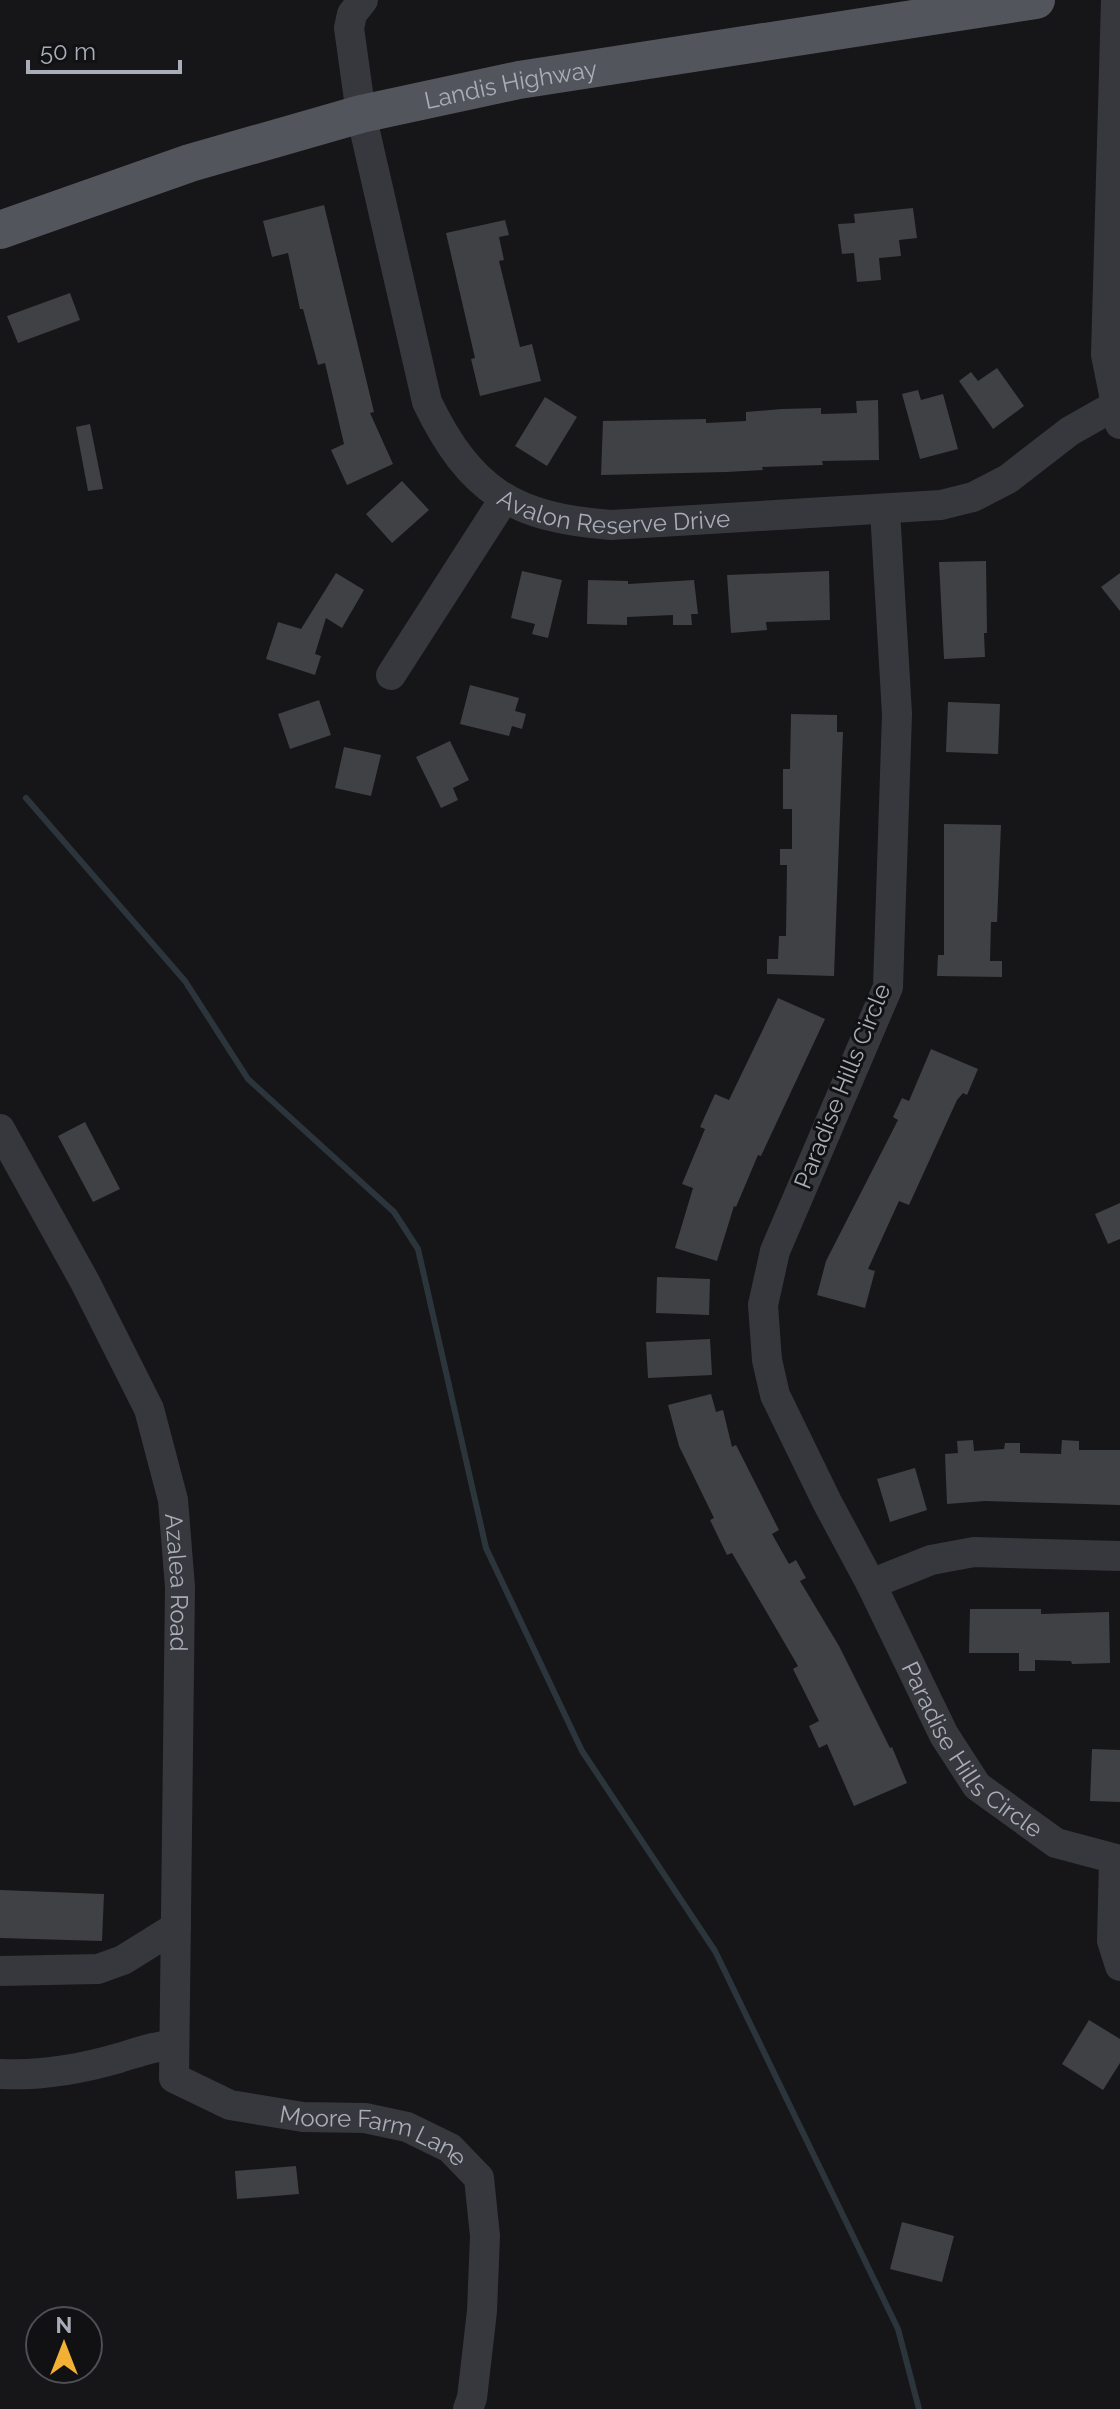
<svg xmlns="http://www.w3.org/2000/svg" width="1120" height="2409" viewBox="0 0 1120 2409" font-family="Raleway,sans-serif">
	<rect width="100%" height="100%" fill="#161618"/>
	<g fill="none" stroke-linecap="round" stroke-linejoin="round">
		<!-- stream -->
		<path stroke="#2c353c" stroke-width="6" d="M26 798 185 981 248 1079 394 1212 418 1249 486 1548 582 1751 715 1951 898 2329 919 2409"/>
	</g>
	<!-- building -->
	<path fill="#404145" d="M324 205 374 412 370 413 393 464 347 485 331 450 344 444 325 363 318 365 303 309H300L288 253 272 257 263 221Z
		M913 208 917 238 899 240 901 256 879 258 881 280 857 282 854 253 842 254 838 224 855 223 854 214Z
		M505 220 509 235 499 237 504 260 499 261 520 347 532 344 541 381 480 396 471 359 475 358 446 233Z
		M70 293 80 320 18 343 7 316Z
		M997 368 1024 406 993 429 959 381 971 372 978 381Z
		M918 390 921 400 943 394 958 449 920 459 902 394Z
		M545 397 577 417 547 466 515 446Z
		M878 400 879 460 822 461 823 465 762 467 763 470 726 472 601 475 603 421 706 419V423L746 421V412L782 409 821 408V414L857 413 856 401Z
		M90 424 103 489 88 491 76 427Z
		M402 481 429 510 392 543 366 514Z
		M986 561 987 633H984L985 657 944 659 939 562Z
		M522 571 562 580 548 638 532 634 535 624 511 618Z
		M829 571 830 620 766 622 767 630 731 633 727 575Z
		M336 573 364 590 342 628 326 618 315 654 321 656 315 675 266 659 278 622 301 629Z
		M1120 573V611L1101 587Z
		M588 580 628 581V584L694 580 698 614H691L692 625H673V615L627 617V625L587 624Z
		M470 685 519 698 515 711 526 714 522 729 512 726 509 736 460 724Z
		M319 700 331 735 290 749 278 714Z
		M948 702 1000 704 998 754 946 752Z
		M791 714 837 715V732H843L834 976 767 974V959H778L779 936H786L787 865H780V849H792V809H783V769H790Z
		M450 741 469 780 453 788 458 800 441 808 416 757Z
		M344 747 381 755 371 796 335 788Z
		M944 824 1001 825 997 922H991L990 961H1002V977L937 976 938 955H944Z
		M778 998 825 1019 761 1156 758 1155 736 1207 734 1206 717 1261 675 1248 693 1188 682 1184 705 1129 700 1127 715 1094 729 1100Z
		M931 1049 978 1069 967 1095 963 1093 957 1100 909 1205 899 1201 868 1269 875 1271 865 1308 817 1295 826 1261 898 1120 893 1117 902 1098 909 1101Z
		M85 1122 120 1189 93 1202 58 1136Z
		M1120 1203V1239L1108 1244 1095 1214Z
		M657 1277 710 1279 709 1315 656 1313Z
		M710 1339 712 1375 648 1378 646 1342Z
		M711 1394 716 1412 723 1410 732 1447 736 1445 779 1530 772 1534 789 1564 796 1560 806 1578 800 1581 839 1646 890 1748 892 1747 907 1783 854 1806 827 1744 819 1748 809 1726 819 1721 793 1669 798 1666 732 1553 727 1555 710 1520 714 1518 679 1446 668 1405Z
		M973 1440 974 1451 1004 1449 1005 1443H1020V1453L1061 1454 1062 1440 1079 1441V1450H1120V1505L985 1501 947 1504 945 1454 958 1453 957 1441Z
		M915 1468 927 1510 890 1522 877 1479Z
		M970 1609H1041V1614L1109 1612 1110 1663 1072 1664 1071 1661 1035 1660V1671H1019V1653H969Z
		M1092 1749 1120 1750V1802L1090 1801Z
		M0 1890 104 1894 102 1941 0 1938Z
		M1089 2020 1120 2039V2063L1103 2090 1062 2064Z
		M296 2166 299 2194 237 2199 235 2171Z
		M902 2222 954 2236 942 2282 890 2269Z"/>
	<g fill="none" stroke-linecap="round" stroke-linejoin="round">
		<!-- minor -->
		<g stroke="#37383d" stroke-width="30">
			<path id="s1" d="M363 0 352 14 349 28 361 114 427 402C470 491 514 518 611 525L941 505 973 497 1008 479 1070 431 1116 405"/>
			<path d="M1116 0 1106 355 1120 424"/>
			<path id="s2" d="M885 510 897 714 888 987 775 1251 763 1305 767 1360 775 1395 827 1502 871 1584 944 1735 977 1786 1056 1843 1120 1860"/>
			<path d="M391 675 504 499"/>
			<path id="s3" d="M0 1129 85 1282 149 1409 173 1500 180 1587 174 2078 230 2105 303 2117 365 2118 407 2127 450 2148 479 2178 485 2236 482 2311 472 2398 468 2409"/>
			<path d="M871 1584 931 1560 974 1552 1120 1556"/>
			<path d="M1114 1859 1112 1941 1120 1966"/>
			<path d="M0 1971 98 1969 123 1960 176 1927"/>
			<path d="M0 2074C40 2076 81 2069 119 2058 139 2052 154 2046 174 2045"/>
		</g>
		<!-- major -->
		<path stroke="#53555c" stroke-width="38" id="s4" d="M0 230 190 163 361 114 519 80 1036 0"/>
	</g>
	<g text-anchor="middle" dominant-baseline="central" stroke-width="6" stroke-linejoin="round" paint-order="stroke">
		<!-- street labels -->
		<g font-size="24" fill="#a8adb8" stroke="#111113">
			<text stroke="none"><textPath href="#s4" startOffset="532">Landis Highway</textPath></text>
			<text stroke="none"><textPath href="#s1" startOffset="652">Avalon Reserve Drive</textPath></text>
			<text transform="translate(842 1086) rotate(-68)">Paradise Hills Circle</text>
			<text stroke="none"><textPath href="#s3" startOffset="494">Azalea Road</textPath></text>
			<text stroke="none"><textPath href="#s2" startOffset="1320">Paradise Hills Circle</textPath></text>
			<text stroke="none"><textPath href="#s3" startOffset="1200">Moore Farm Lane</textPath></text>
		</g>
	</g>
	<!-- north arrow -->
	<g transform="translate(64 2345)"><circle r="38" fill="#111113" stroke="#4d4f55" stroke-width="2"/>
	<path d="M0-6L14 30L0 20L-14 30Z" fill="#f2b134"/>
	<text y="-12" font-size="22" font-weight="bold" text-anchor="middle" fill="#a8adb8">N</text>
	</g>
	<!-- scale -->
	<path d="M28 60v12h152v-12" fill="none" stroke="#a8adb8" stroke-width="4"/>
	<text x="40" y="60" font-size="24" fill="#a8adb8" stroke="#111113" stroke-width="6" paint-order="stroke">50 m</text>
</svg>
